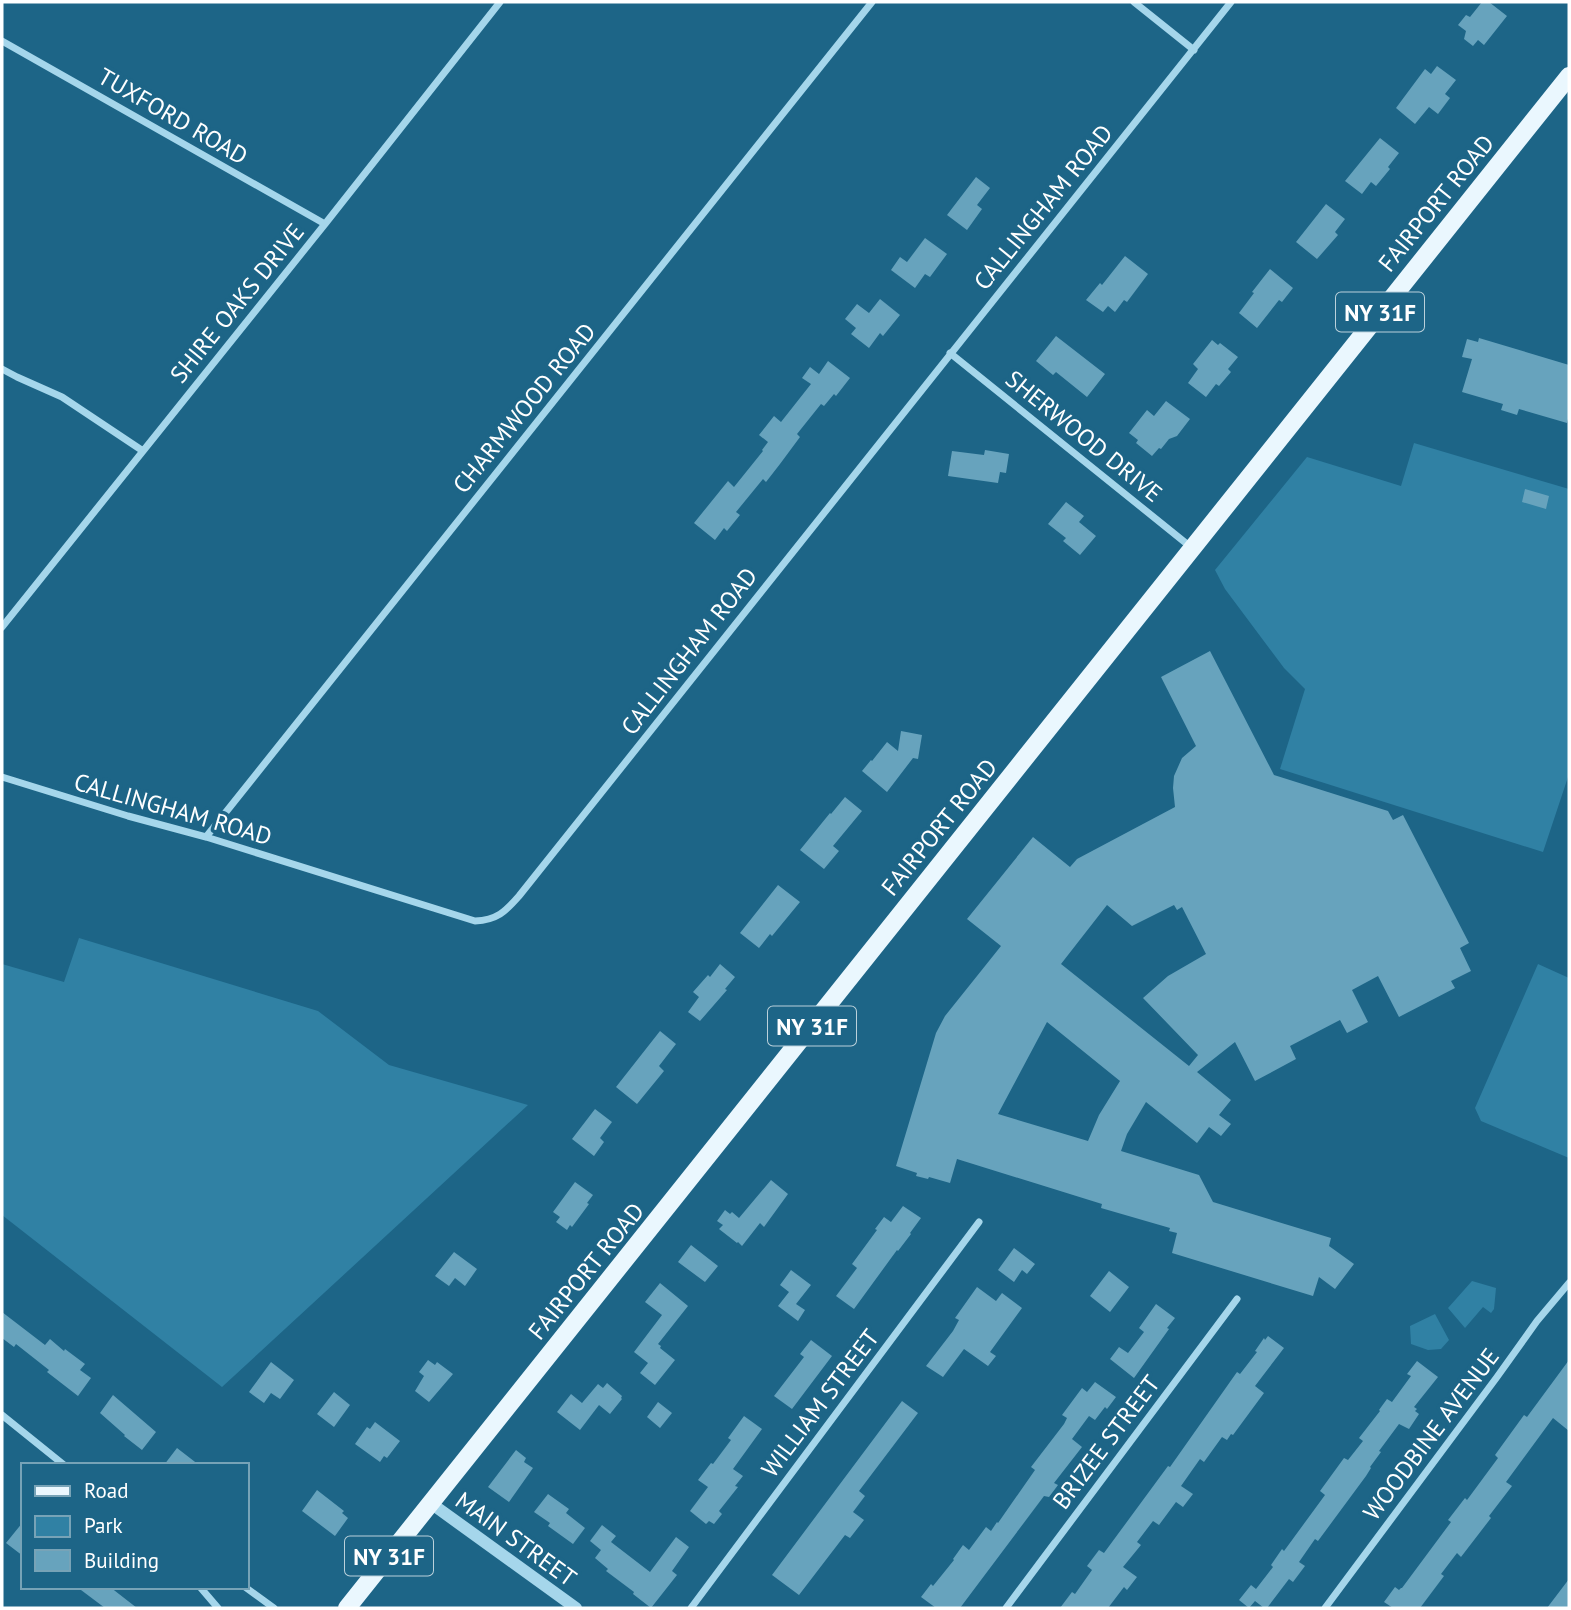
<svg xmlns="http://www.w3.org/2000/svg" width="1571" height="1610" viewBox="0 0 1571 1610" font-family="'PT Sans',sans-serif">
	<rect width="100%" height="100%" fill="#1d6587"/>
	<!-- green -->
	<path fill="#3081a4" d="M1414 443 1569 489V774L1543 852 1280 769 1305 689 1284 668 1225 589 1215 570 1307 457 1401 486Z
		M79 938 318 1011 389 1065 528 1105 222 1387 2 1215V964L64 982Z
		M1538 964 1569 978V1158L1481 1121 1475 1108Z
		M1472 1281 1496 1288 1494 1309 1491 1313 1483 1307 1465 1328 1448 1308Z
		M1435 1314 1449 1340 1441 1349 1428 1350 1411 1344 1410 1326Z"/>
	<!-- building -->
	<path fill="#67a3bd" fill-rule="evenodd" d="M1482 2H1489L1507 16 1484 45 1478 40 1473 46 1464 39 1466 31 1458 25 1466 15 1470 17Z
		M1437 66 1456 80 1445 94 1450 98 1438 114 1429 107 1415 124 1396 108 1425 69 1431 74Z
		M1380 138 1399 153 1388 167 1390 169 1376 186 1371 182 1362 194 1345 181Z
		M976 177 990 188 977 205 982 209 967 230 947 215Z
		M1326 204 1345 219 1335 232 1338 235 1317 259 1296 242Z
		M925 238 947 254 930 277 925 274 915 288 891 270 900 257 907 262Z
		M1125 256 1148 274 1127 302 1124 300 1115 312 1108 306 1103 312 1086 300 1100 283 1102 285Z
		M1270 269 1293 288 1282 302 1279 300 1257 328 1239 313 1254 293 1252 292Z
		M880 299 900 315 883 336 880 333 869 348 851 334 856 328 845 319 857 304 869 313Z
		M1056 336 1105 374 1087 397 1056 372 1053 375 1036 361Z
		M1479 338 1569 365V415L1567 423 1519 409 1517 415 1501 410 1503 404 1462 392 1472 359 1462 357 1467 339 1478 342Z
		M1212 340 1218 345 1220 343 1238 357 1228 369 1231 372 1219 386 1216 384 1206 397 1188 383 1198 369 1193 364Z
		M828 361 850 378 836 396 834 394 824 406 821 404 797 434 800 437 780 464 766 482 763 479 736 512 740 515 727 531 724 528 715 540 694 523 728 481 734 487 763 451 762 450 768 442 759 435 774 416 781 422 811 384 802 378 810 367 819 374Z
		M1166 401 1190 419 1177 436 1169 439 1161 449 1159 448 1152 456 1136 443 1138 440 1129 433 1147 410 1154 416Z
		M985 450 1009 454 1006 473 1000 472 998 483 948 476 952 451 984 455Z
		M1525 489 1549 496 1546 509 1522 502Z
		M1066 502 1084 516 1079 522 1096 536 1080 555 1063 541 1066 538 1048 524Z
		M1210 651 1274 775 1388 811 1393 820 1403 815 1469 943 1460 948 1471 971 1451 981 1455 988 1399 1017 1378 976 1352 990 1368 1022 1347 1033 1340 1020 1290 1046 1296 1059 1255 1081 1235 1042 1197 1072 1231 1100 1219 1115 1231 1124 1221 1136 1209 1127 1197 1143 1146 1102 1127 1134 1121 1151 1199 1175 1213 1202 1331 1238 1329 1246 1354 1264 1335 1289 1319 1277 1313 1296 1172 1253 1177 1233 1169 1231 1170 1228 1101 1208 1102 1204 957 1159 950 1183 929 1177 928 1179 916 1176 917 1173 896 1166 936 1033 945 1016 1001 946 967 919 1033 837 1070 867 1077 859 1175 807 1173 788 1174 776 1182 758 1196 746 1161 677ZM1107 905 1132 926 1174 905 1177 910 1182 907 1206 954 1168 976 1143 998 1198 1055 1189 1066 1061 964ZM1047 1022 1120 1081 1099 1115 1088 1141 998 1114Z
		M901 731 922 735 918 759 913 758 887 792 862 771 871 760 872 761 887 742 898 751Z
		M845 797 862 811 833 846 839 851 824 869 800 850 830 813 831 814Z
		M778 885 800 902 772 936 770 934 759 948 740 933Z
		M720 964 735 977 725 989 727 990 700 1021 688 1012 699 997 693 992 708 975 710 977Z
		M660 1031 676 1044 659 1066 664 1071 637 1104 616 1087Z
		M595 1109 612 1122 600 1138 604 1142 594 1156 572 1139Z
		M771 1180 788 1194 764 1227 760 1223 742 1246 738 1242 737 1243 719 1229 723 1225 717 1221 725 1210 730 1214 732 1212 739 1218Z
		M575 1182 593 1195 587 1203 589 1204 572 1227 570 1225 567 1230 556 1222 560 1217 553 1212Z
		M903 1206 921 1218 910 1233 911 1234 898 1251 897 1250 854 1309 836 1296 857 1268 852 1264 877 1230 875 1229 884 1217 891 1222Z
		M691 1245 718 1266 705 1282 678 1262Z
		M1014 1248 1035 1264 1027 1274 1022 1270 1014 1282 998 1270Z
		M454 1252 477 1269 465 1286 455 1278 449 1286 435 1276Z
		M791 1270 811 1285 796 1304 805 1310 798 1321 778 1306 789 1292 780 1285Z
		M1109 1271 1129 1287 1110 1312 1090 1296Z
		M660 1283 688 1306 658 1344 661 1346 660 1348 675 1360 655 1385 640 1373 648 1363 634 1352 662 1315 645 1302Z
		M977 1287 996 1301 1002 1293 1022 1308 990 1352 996 1356 988 1366 964 1349 943 1377 926 1366 953 1331 959 1320 955 1318Z
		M1156 1304 1175 1318 1167 1328 1169 1329 1134 1378 1110 1359 1119 1347 1128 1353 1144 1332 1139 1328Z
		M2 1312 45 1345 50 1339 64 1351 65 1349 85 1364 80 1370 91 1378 78 1396 47 1372 49 1370 16 1344 14 1347 2 1338Z
		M1268 1336 1284 1348 1255 1386 1264 1393 1233 1435 1231 1434 1227 1440 1222 1437 1204 1462 1200 1459 1181 1486 1193 1494 1183 1507 1176 1502 1159 1525 1153 1521 1137 1542 1141 1545 1123 1567 1137 1577 1127 1590 1124 1587 1108 1608H1060L1072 1592 1075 1594 1092 1570 1087 1566 1099 1550 1104 1553 1168 1466 1170 1467 1237 1372 1240 1374 1257 1352 1255 1351 1264 1338 1265 1340Z
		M811 1340 832 1356 792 1409 774 1396 804 1357 800 1354Z
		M428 1360 435 1365 437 1362 453 1374 429 1402 415 1391 424 1376 419 1372Z
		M1569 1360V1431L1553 1418 1506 1482 1512 1486 1489 1516 1491 1518 1461 1557 1457 1553 1441 1574 1444 1576 1420 1608H1393L1384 1602 1395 1587 1399 1590 1401 1588H1402L1451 1522 1448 1520 1465 1498 1467 1500 1498 1458 1495 1455 1524 1415 1527 1417Z
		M1417 1361 1438 1377 1414 1407 1417 1409 1415 1411 1419 1414 1409 1429 1399 1424 1379 1451 1381 1452 1370 1467 1371 1468 1366 1476 1318 1541 1315 1539 1299 1562 1305 1566 1293 1582 1289 1579 1267 1608H1264L1255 1601 1249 1608 1239 1600 1251 1585 1256 1589 1273 1567 1271 1565 1282 1549 1284 1551 1325 1495 1320 1491 1344 1458 1348 1460 1363 1441 1359 1438 1380 1411 1379 1410 1387 1399 1392 1402 1411 1376 1407 1374Z
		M271 1362 294 1380 280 1399 271 1393 264 1403 249 1392Z
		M1095 1382 1116 1397 1107 1409 1105 1407 1095 1420 1089 1416 1072 1439 1082 1447 1054 1483 1058 1485 1049 1497 1044 1496 960 1608H936L921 1597 931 1584 933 1586 954 1560 953 1559 963 1545 969 1550 986 1527 991 1531 997 1522 998 1523 1035 1470 1031 1467 1064 1424 1067 1418 1062 1415 1082 1388 1087 1392Z
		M607 1383 622 1396 621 1398 622 1399 610 1414 599 1405 580 1430 557 1412 571 1394 582 1403 598 1384 603 1388Z
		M334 1392 350 1405 334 1427 317 1414Z
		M113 1395 156 1432 142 1450 124 1436 125 1435 100 1413Z
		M902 1401 918 1413 859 1491 865 1496 853 1512 864 1520 850 1538 845 1535 799 1595 772 1575Z
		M658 1402 672 1413 660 1428 647 1417Z
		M744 1416 762 1429 733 1469 743 1476 735 1486 738 1487 719 1511 722 1514 714 1524 709 1521 706 1524 690 1511 708 1487 698 1480 711 1463 713 1464 731 1440 728 1438Z
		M375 1422 400 1441 387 1458 384 1456 380 1462 355 1444 367 1427 370 1429Z
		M177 1448 199 1465H164Z
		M516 1450 526 1458 524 1462 533 1468 509 1502 488 1487Z
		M317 1490 344 1511 342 1513 348 1518 335 1536 302 1511Z
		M548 1494 569 1509 566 1513 585 1528 573 1544 548 1526 550 1523 534 1512Z
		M23 1522V1556L6 1543Z
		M602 1525 616 1536 611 1542 650 1572 676 1537 689 1547 672 1571 677 1575 651 1608 633 1594 634 1592 606 1571 608 1569 595 1558 601 1550 590 1541Z
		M1569 1579V1608H1547Z
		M77 1587H110L137 1608H105Z"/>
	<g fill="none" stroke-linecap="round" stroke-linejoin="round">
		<!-- minor -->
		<path stroke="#a5d6eb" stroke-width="7" d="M1134 2 1194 50
			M2 41 325 224
			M950 353 1192 548
			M2 369 17 377 62 397 143 451
			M2 627 325 224 500 2
			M2 777 128 816 206 837 475 921C497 920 505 912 519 896L1231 2
			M206 837 872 2
			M2 1415 64 1465
			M200 1587 218 1608
			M245 1587 274 1608
			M691 1608 979 1222
			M1006 1608 1237 1299
			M1325 1608 1497 1377 1537 1321 1569 1283"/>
		<!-- tertiary -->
		<path stroke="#a5d6eb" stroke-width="12" d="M432 1504 576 1608"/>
		<!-- primary -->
		<path stroke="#eaf7fe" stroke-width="18" d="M347 1608 1569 76"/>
	</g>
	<g text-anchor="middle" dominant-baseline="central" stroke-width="7" stroke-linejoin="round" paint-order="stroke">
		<!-- shield labels -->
		<g fill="#1d6587" stroke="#bbd1db" stroke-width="2">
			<rect x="1336" y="292.5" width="88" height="39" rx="5"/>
			<rect x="768" y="1006.5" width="88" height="39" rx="5"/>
			<rect x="345" y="1536.5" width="88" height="39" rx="5"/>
		</g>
		<g font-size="23" font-weight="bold" fill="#fff">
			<text x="1380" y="312">NY 31F</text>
			<text x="812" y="1026">NY 31F</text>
			<text x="389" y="1556">NY 31F</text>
		</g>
		<!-- street labels -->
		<g font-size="24" fill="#fff" stroke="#1d6587">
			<text transform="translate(173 116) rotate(30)">TUXFORD ROAD</text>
			<text transform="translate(1436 203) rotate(-51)">FAIRPORT ROAD</text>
			<text transform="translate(1043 207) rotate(-51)">CALLINGHAM ROAD</text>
			<text transform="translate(237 303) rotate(-51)">SHIRE OAKS DRIVE</text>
			<text transform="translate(524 408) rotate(-51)">CHARMWOOD ROAD</text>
			<text transform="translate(1084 436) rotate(39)">SHERWOOD DRIVE</text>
			<text transform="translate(689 651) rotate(-52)">CALLINGHAM ROAD</text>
			<text transform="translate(173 809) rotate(16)">CALLINGHAM ROAD</text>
			<text transform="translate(939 827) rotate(-51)">FAIRPORT ROAD</text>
			<text transform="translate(586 1271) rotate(-51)">FAIRPORT ROAD</text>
			<text transform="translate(820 1403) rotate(-53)">WILLIAM STREET</text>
			<text transform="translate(1431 1434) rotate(-53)">WOODBINE AVENUE</text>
			<text transform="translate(1106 1442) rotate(-53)">BRIZEE STREET</text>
			<text transform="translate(516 1539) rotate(36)">MAIN STREET</text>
		</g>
	</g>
	<!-- border -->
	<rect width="1571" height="1610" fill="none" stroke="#ffffff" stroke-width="7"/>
	<!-- legend -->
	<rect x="21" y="1463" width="228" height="126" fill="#1d6587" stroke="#77a3b7" stroke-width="2"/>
	<rect x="35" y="1486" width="35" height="10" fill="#eaf7fe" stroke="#77a3b7" stroke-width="2"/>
	<text x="84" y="1498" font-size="21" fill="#ffffff">Road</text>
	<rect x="35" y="1516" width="35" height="21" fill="#3081a4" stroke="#77a3b7" stroke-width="2"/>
	<text x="84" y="1533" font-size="21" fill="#ffffff">Park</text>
	<rect x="35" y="1550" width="35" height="21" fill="#67a3bd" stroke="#77a3b7" stroke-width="2"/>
	<text x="84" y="1568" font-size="21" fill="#ffffff">Building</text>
</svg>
